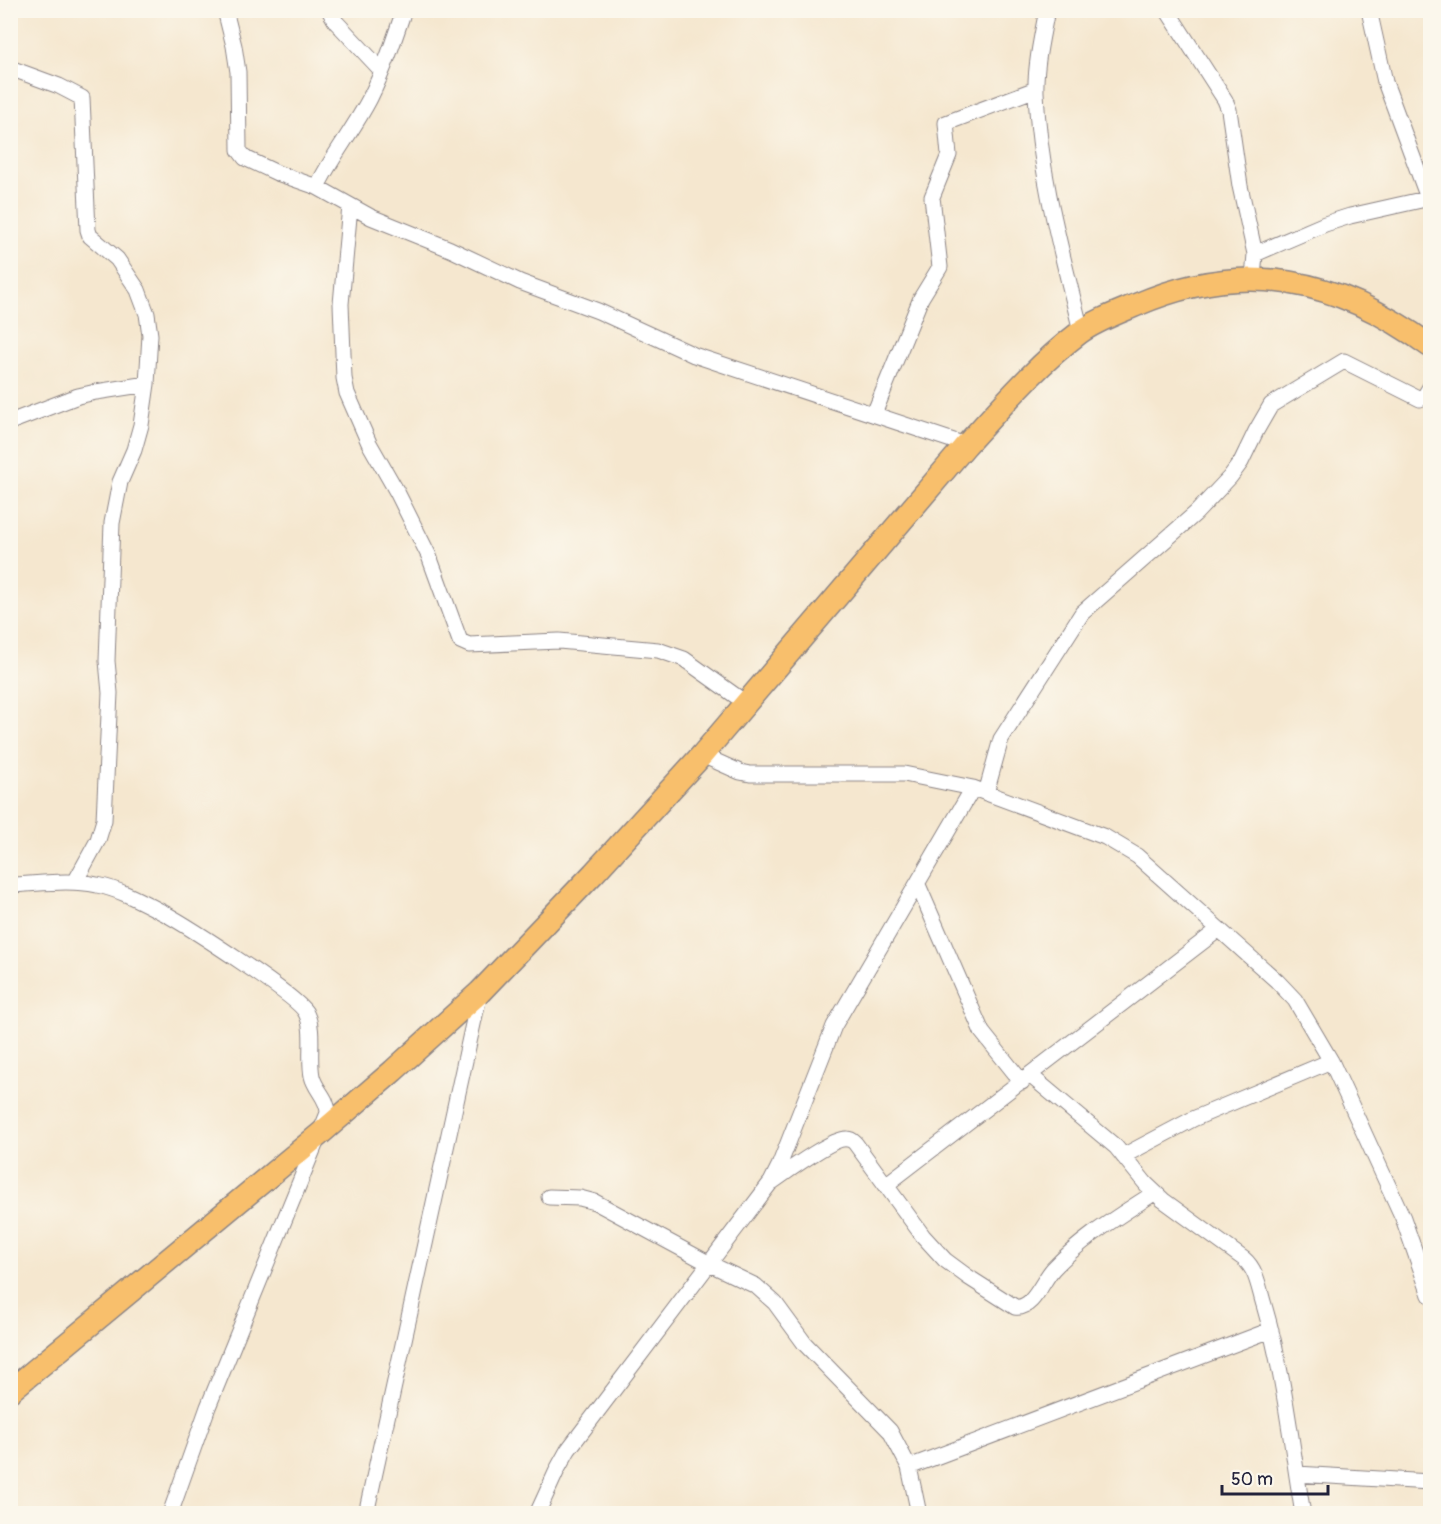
<svg xmlns="http://www.w3.org/2000/svg" width="1441" height="1524" viewBox="0 0 1441 1524" font-family="Pangolin,sans-serif">
	<rect width="100%" height="100%" fill="#fbf7ec"/>
	<filter id="ink" filterUnits="userSpaceOnUse"><feTurbulence type="fractalNoise" baseFrequency=".0167" numOctaves="2"/><feDisplacementMap in="SourceGraphic" scale="12" xChannelSelector="R" yChannelSelector="G"/><feConvolveMatrix kernelMatrix="1 2 1 2 8 2 1 2 1" color-interpolation-filters="sRGB"/></filter>
	<filter id="wash" filterUnits="userSpaceOnUse"><feTurbulence type="fractalNoise" baseFrequency=".008" numOctaves="4" result="noise"/><feDisplacementMap in="SourceGraphic" scale="24" xChannelSelector="R" yChannelSelector="G"/><feGaussianBlur stdDeviation="1.35" result="paint"/><feColorMatrix in="noise" values="0 0 0 0 0 0 0 0 0 0 0 0 0 0 0 0 0 1.4 0 .05"/><feComposite in="paint" operator="in"/></filter>
	<g filter="url(#wash)">
		<rect width="100%" height="100%" fill="#f5e7cf"/>
	</g>
	<g filter="url(#ink)">
		<g fill="none" stroke-linecap="round" stroke-linejoin="round">
			<!-- minor casing -->
			<g stroke="#8c8485" stroke-width="17">
				<path id="minor" d="M225 10 234 46 238 72 239 150 245 158 277 173 317 187 371 217 450 249 520 282 598 311 694 355 966 445
					M329 10 336 22 382 71
					M1047 10C1042 35 1035 67 1036 92 1039 173 1062 253 1081 331
					M1167 10 1225 100 1229 110 1240 186 1255 254 1253 278
					M1369 10 1385 82 1428 198
					M10 68 59 86 82 98 88 230 90 236 117 259 138 290 147 314 150 335 147 384 141 425 134 450 120 482 112 523 107 661 110 693 104 820 98 840 75 882
					M317 187C332 156 354 129 370 98 384 70 394 40 404 10
					M350 206 341 304 344 378 347 393 369 443 397 492 429 556 460 641 469 645 559 641 658 650 684 659 747 704
					M1255 254 1325 224 1350 216 1430 198
					M874 414 921 298 940 267 932 197 949 155 946 123 1036 89
					M10 422 78 396 96 392 147 384
					M702 755 740 772 750 774H904L973 788 1105 837 1137 856 1277 981 1295 1000 1331 1061 1403 1218 1430 1295
					M986 793 1001 739 1082 613 1196 513 1230 477 1241 462 1256 431 1271 405 1344 361 1420 399 1424 397 1430 387
					M10 885C39 884 69 879 97 885 120 889 144 903 164 913 186 925 299 997 306 1013 315 1030 308 1057 312 1076 315 1090 328 1098 328 1113L208 1407 170 1514
					M918 885 982 1032 1022 1082
					M1031 1076 1116 1147 1146 1184 1163 1200 1244 1259C1257 1270 1259 1289 1264 1305 1284 1373 1291 1443 1303 1514
					M1123 1156 1193 1119 1331 1061
					M772 1182C785 1173 834 1137 847 1139 850 1139 853 1141 855 1143L923 1236 945 1260 968 1277 1015 1307C1033 1310 1042 1281 1053 1269 1082 1238 1119 1216 1154 1193
					M887 1184 1218 930
					M549 1197 580 1198 595 1202 710 1264 756 1286 775 1303 805 1344 890 1431 909 1467 919 1514
					M909 1467 1271 1330
					M1297 1474 1430 1482
					M366 1514 480 992
					M537 1514 558 1468 568 1450 771 1182 779 1166 834 1026 973 788"/>
			</g>
			<!-- primary casing -->
			<g stroke="#8c8485" stroke-width="25">
				<path id="primary" d="M10 1391 320 1134 393 1071 480 992 594 873 702 755 966 445C1002 406 1037 365 1079 333 1095 321 1117 313 1136 305 1244 258 1337 278 1430 346"/>
			</g>
			<!-- minor -->
			<use href="#minor" stroke="#fff" stroke-width="15"/>
			<!-- primary -->
			<use href="#primary" stroke="#f8bf6c" stroke-width="22"/>
		</g>
	</g>
	<!-- margin -->
	<rect width="1441" height="1524" fill="none" stroke="#fbf7ec" stroke-width="36"/>
	<!-- scale -->
	<path d="M1222 1485v9h106v-9" fill="none" stroke="#22223b" stroke-width="3"/>
	<text x="1231" y="1485" font-size="18" fill="#22223b" stroke="#fbf7ec" stroke-width="4.5" paint-order="stroke">50 m</text>
</svg>
